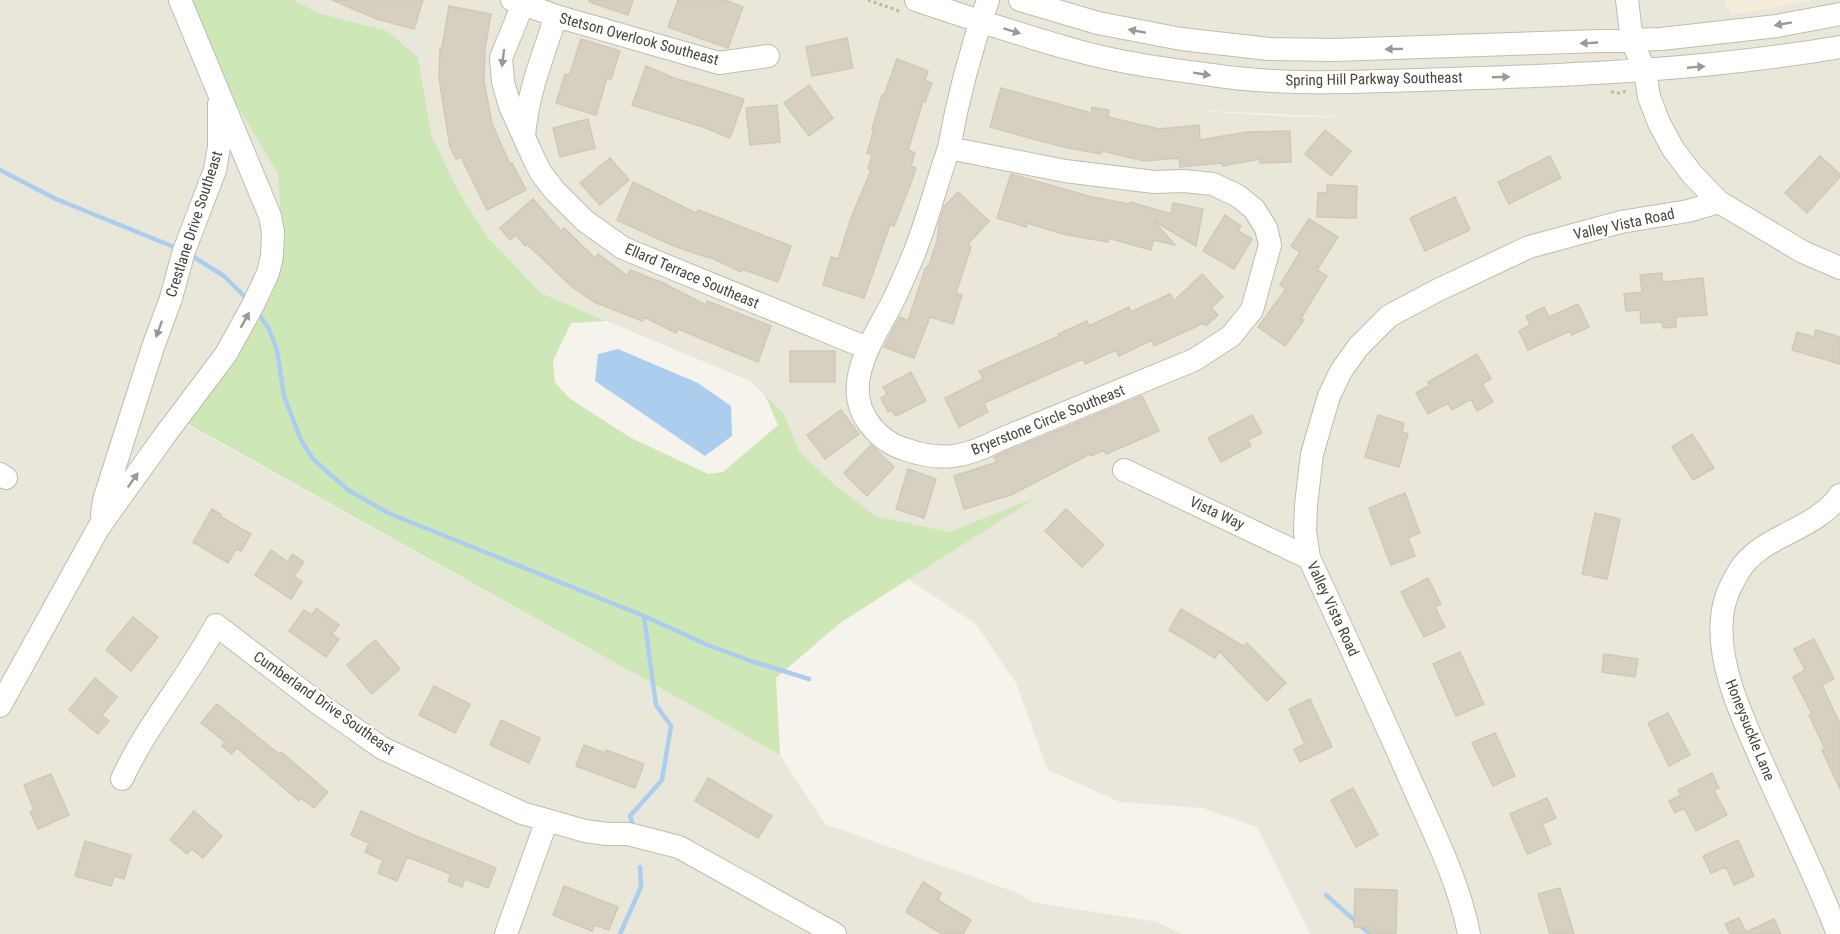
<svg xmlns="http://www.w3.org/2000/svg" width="1840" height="934" viewBox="0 0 1840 934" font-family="'Roboto Condensed',sans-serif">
	<rect width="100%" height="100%" fill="#f5f3ec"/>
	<!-- residential -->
	<path fill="#e9e6da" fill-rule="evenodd" d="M0 0H191L220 78 278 174 282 250 186 424 780 755 825 824 1015 892 1033 902 1157 922 1182 934H0Z
		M294 0H1724L1731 15 1811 0H1840V934H1310L1257 827 1203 808 1120 802 1048 770 1016 683 976 624 908 579 1033 499 949 532 875 516 835 485 799 451 784 414 750 381 540 293 489 239 458 191 431 134 418 57 387 31 318 13ZM1184 110 1345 117H1297Z"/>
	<!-- commercial -->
	<path fill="#f5ecd9" d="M1724 0H1811L1731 15Z"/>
	<!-- green -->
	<path fill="#cee7b7" d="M191 0H294L318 13 387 31 418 57 431 134 458 191 489 239 541 293 606 321 571 323 553 361 555 382 569 398 631 438 708 474 723 472 778 425 765 395 784 414 799 451 835 485 876 516 949 532 1037 497 840 623 776 678 780 755 186 423 282 250 278 174 220 78Z"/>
	<!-- water -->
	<path fill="#acceee" d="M618 349 698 383 731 406 732 436 705 456 595 381 598 354Z"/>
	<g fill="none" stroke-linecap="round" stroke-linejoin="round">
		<!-- stream -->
		<path stroke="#acceee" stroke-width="4.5" d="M0 170 56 199 179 249
			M189 254 224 276 248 300
			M257 311 269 329 277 350 284 396 301 440 313 459 348 490 388 513 644 616 710 646 754 662 809 679
			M632 822 630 816 662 780 671 726 656 705 644 616
			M1326 895 1370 934
			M620 934 641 887 640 867"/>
	</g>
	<!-- building -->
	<path fill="#d7d0c2" stroke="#d1c9b5" stroke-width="1.5" d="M332 0H423L414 29 377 19Z
		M589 0H633L628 15 589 2Z
		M678 0H725L743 7 728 48 668 27Z
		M449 6 491 14 485 49 484 81 492 124 510 164 512 163 526 190 487 210 461 157 456 159 450 147 439 78 440 48H442Z
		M847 38 853 68 812 76 806 47Z
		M581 39 620 51 611 79 607 78 596 115 556 103 565 74 569 76Z
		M897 59 928 71 925 80 932 83 925 102 923 101 908 150 915 153 911 166 916 168 911 183 894 226 890 225 864 298 823 285 831 257 838 259 851 218 871 170 868 169 872 155 867 153 874 129H872L882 95H884Z
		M646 66 674 78 744 99 730 138 703 127 632 105Z
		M809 85 833 118 809 136 784 103Z
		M1001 88 1091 113 1092 107 1109 110 1108 117 1159 129 1199 125 1200 140 1247 132 1290 131 1291 162 1260 163V159L1223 166 1222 163 1180 167 1179 158 1144 161 1102 151 1101 154 1063 147 990 127Z
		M777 105 780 142 750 145 746 108Z
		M588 119 595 148 560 157 553 128Z
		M1325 130 1351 151 1331 176 1305 154Z
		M1550 156 1561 178 1509 204 1498 182Z
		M1820 156 1840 174V177L1807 213 1785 193Z
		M610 158 629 180 600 205 580 183Z
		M1011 174 1092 197 1129 204 1130 202 1171 214 1173 203 1203 209 1196 246 1154 221 1175 245 1153 240 1151 250 1108 238V242L1063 234 1027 223 1026 227 997 218Z
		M633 182 696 213 698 210 791 246 778 282 742 269 741 272 710 257 709 258 674 246 617 220Z
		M1327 185 1357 186 1356 218 1317 217 1318 193H1327Z
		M958 192 989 221 968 244 971 247 956 293 962 295 953 324 930 317 914 358 884 347 900 317 908 321 925 269 929 265 937 241 939 224 944 207Z
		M1455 197 1470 230 1425 251 1410 218Z
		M533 199 561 231 564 228 595 258 598 254 628 276 630 270 663 283 706 305 707 301 771 326 758 362 678 329 676 333 644 317 642 321 594 302 571 286 527 244 525 246 516 235 510 240 500 228Z
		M1225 215 1241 226 1238 231 1252 239 1234 269 1203 251Z
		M1309 219 1338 237 1317 270 1327 276 1301 318 1304 320 1285 346 1258 327 1286 289 1280 285 1300 252 1291 246Z
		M1662 273V282L1703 278 1707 315 1676 317V327L1663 328 1662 322 1641 323 1640 310 1626 311 1624 294 1642 292 1640 275Z
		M1202 274 1223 297 1211 308 1218 315 1206 326 1204 323 1154 346 1152 340 1119 356 1116 350 1085 364 1083 359 984 403 988 412 959 427 945 398 983 379 979 371 1059 336 1058 334 1087 321 1089 326 1129 307 1131 312 1170 294 1174 301Z
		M1578 304 1589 327 1572 335 1570 331 1528 350 1519 331 1530 325 1526 316 1544 307 1549 317Z
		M1816 330 1840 337V364L1792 350 1797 332 1814 337Z
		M790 351H835V382H790Z
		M1477 354 1491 379 1482 384 1493 402 1477 411 1471 399 1452 410 1448 403 1428 414 1416 393 1430 385 1428 382Z
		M911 372 926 401 896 416 891 410 888 412 881 398 887 394 883 387Z
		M1142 396 1159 431 1106 454 1104 450 1091 456 1090 454 1011 495 964 509 954 476 997 462 994 457 1005 452Z
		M841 410 859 434 825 459 807 435Z
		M1252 415 1262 433 1248 440 1251 446 1221 462 1208 438Z
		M1378 415 1404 423 1402 432 1408 434 1399 467 1365 457Z
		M1692 434 1714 468 1693 480 1672 447Z
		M871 445 894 467 867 496 844 473Z
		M908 469 936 479 924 518 896 509Z
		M1405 493 1420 533 1408 538 1415 556 1391 565 1369 508Z
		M212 509 222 515 221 517 251 534 241 551 236 549 228 563 193 542Z
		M1066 509 1104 545 1082 567 1045 531Z
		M1595 513 1620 519 1607 579 1582 574Z
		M271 550 288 562 292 554 304 562 294 576 302 582 291 599 255 575Z
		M1428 578 1441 604 1435 607 1445 627 1424 637 1401 592Z
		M316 608 339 625 332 634 339 639 326 657 289 631 304 610 312 615Z
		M1181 609 1243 646 1247 643 1286 683 1267 701 1219 651 1215 658 1169 630Z
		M133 617 158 637 131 671 106 650Z
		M1814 639 1834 679 1822 685 1840 724V789L1822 750 1825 749 1809 715 1812 714 1793 677 1805 670 1794 649Z
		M375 640 400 669 372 694 347 665Z
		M1460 652 1484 704 1456 716 1433 664Z
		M1604 654 1638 659 1635 677 1602 672Z
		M95 678 117 697 102 715 109 721 98 734 69 710Z
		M434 686 470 704 455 733 419 715Z
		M1310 699 1332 747 1300 762 1294 749 1305 744 1289 709Z
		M217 704 279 754 281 752 328 792 314 808 301 798 299 801 237 748 231 754 222 746 225 742 201 723Z
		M1668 713 1690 755 1669 766 1648 723Z
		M501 720 540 738 529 763 490 745Z
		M1495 733 1515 776 1493 786 1472 743Z
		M584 745 605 753 606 750 644 764 635 788 576 766Z
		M1712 773 1719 788 1714 790 1727 815 1696 831 1684 808 1675 813 1669 801 1681 795 1678 790Z
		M51 774 69 815 38 829 30 812 34 810 24 785Z
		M708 778 772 816 758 838 695 801Z
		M1353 788 1378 835 1356 847 1331 800Z
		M1547 798 1556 818 1542 824 1551 844 1527 854 1510 814Z
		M194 811 222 836 203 858 192 849 187 854 170 840Z
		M361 811 416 836 496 868 488 888 465 879 462 887 448 881 451 874 407 857 397 881 378 873 383 860 365 852 369 843 351 835Z
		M1738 840 1754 876 1734 885 1726 867 1711 873 1703 856Z
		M85 841 131 855 124 879 114 876 111 886 75 876Z
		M923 882 941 893 938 900 971 920 963 934H942L906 912Z
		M564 886 618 907 609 930 595 925 592 931 553 915Z
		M1560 888 1574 934H1550L1538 894Z
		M1355 889 1397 890 1396 934H1369V927H1354Z
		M1739 918 1746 932 1774 919 1781 934H1730L1725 924Z"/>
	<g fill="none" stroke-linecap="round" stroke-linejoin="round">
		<!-- minor casing -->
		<g stroke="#c1bcaf" stroke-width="24">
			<path id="minor" d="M512 0 556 16 719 63 768 56
				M916 0C970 18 1023 36 1078 51 1121 63 1167 69 1212 75 1291 87 1372 81 1451 79 1582 75 1711 69 1840 47
				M1020 0 1098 23 1181 39 1269 49 1334 50 1661 39 1777 26 1840 14
				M1627 0 1632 41 1645 71 1649 97 1659 123 1673 149 1692 174 1719 202 1803 252 1840 268
				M523 4 501 58 503 82 510 106 533 157 541 173 555 191 585 221 623 248 867 348
				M524 137C527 94 543 56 556 16
				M949 148 1065 171 1154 182 1184 181 1213 184 1238 196 1254 209 1266 228 1270 245 1252 310 1231 336 1194 360 999 440C965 458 941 462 904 449 891 445 879 436 871 426 838 386 874 339 893 301 901 285 908 268 915 251 928 218 937 182 949 148Z
				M949 148C958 97 971 49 988 0
				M1124 470 1309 558
				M0 474 6 478
				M102 514 104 500 153 347 171 298 184 251 215 170 219 147V104
				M0 706 99 527 165 435 226 354 253 305 268 273 272 256 273 232 270 216 180 0
				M122 779C147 724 188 678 216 625L318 703 382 748 522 813 585 831 607 834H628L679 847 835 934
				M506 934 547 820
				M1469 934C1459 883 1435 835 1414 788 1380 711 1345 635 1309 558L1305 532 1306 505 1312 454 1329 396 1341 371 1358 347 1389 316 1436 291 1529 247 1621 222 1688 211 1719 202
				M1838 934C1817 879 1790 825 1766 771 1746 725 1717 669 1722 618 1723 601 1732 582 1741 568 1763 535 1816 530 1840 495"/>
		</g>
		<!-- path -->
		<path stroke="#c2b9a1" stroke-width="3" stroke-dasharray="3 3" stroke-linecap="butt" d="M868 0 902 12
			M1611 92 1619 93 1627 91"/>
		<!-- minor -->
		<use href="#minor" stroke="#fff" stroke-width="22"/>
	</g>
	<!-- one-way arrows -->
	<defs><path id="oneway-solid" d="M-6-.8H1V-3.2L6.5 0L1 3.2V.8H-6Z" transform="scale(1.5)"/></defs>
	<g fill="#9b9993">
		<use href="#oneway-solid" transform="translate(1783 24) rotate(170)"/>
		<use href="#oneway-solid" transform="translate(1012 31) rotate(17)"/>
		<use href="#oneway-solid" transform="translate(1137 31) rotate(-169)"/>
		<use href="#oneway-solid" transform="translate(1589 43) rotate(177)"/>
		<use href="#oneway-solid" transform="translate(1394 49) rotate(179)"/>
		<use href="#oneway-solid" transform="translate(503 58) rotate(97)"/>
		<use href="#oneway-solid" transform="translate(1696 67) rotate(-5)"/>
		<use href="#oneway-solid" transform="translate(1202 74) rotate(9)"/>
		<use href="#oneway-solid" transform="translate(1501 77) rotate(-2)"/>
		<use href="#oneway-solid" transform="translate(245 320) rotate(-61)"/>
		<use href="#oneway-solid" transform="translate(159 329) rotate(110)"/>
		<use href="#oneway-solid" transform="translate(133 480) rotate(-55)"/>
	</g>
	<g text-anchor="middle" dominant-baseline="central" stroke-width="5" stroke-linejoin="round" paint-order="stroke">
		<!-- street labels -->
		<g font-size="15" fill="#4a453a" stroke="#fff">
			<text transform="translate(639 39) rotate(15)">Stetson Overlook Southeast</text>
			<text transform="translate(1374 79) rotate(-1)">Spring Hill Parkway Southeast</text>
			<text transform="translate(194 224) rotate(-72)">Crestlane Drive Southeast</text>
			<text transform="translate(1624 224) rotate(-12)">Valley Vista Road</text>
			<text transform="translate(692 276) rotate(23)">Ellard Terrace Southeast</text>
			<text transform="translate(1048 420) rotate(-22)">Bryerstone Circle Southeast</text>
			<text transform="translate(1217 513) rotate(25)">Vista Way</text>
			<text transform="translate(1333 609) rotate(65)">Valley Vista Road</text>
			<text transform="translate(324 703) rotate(35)">Cumberland Drive Southeast</text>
			<text transform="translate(1750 730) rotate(68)">Honeysuckle Lane</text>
		</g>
	</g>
</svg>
